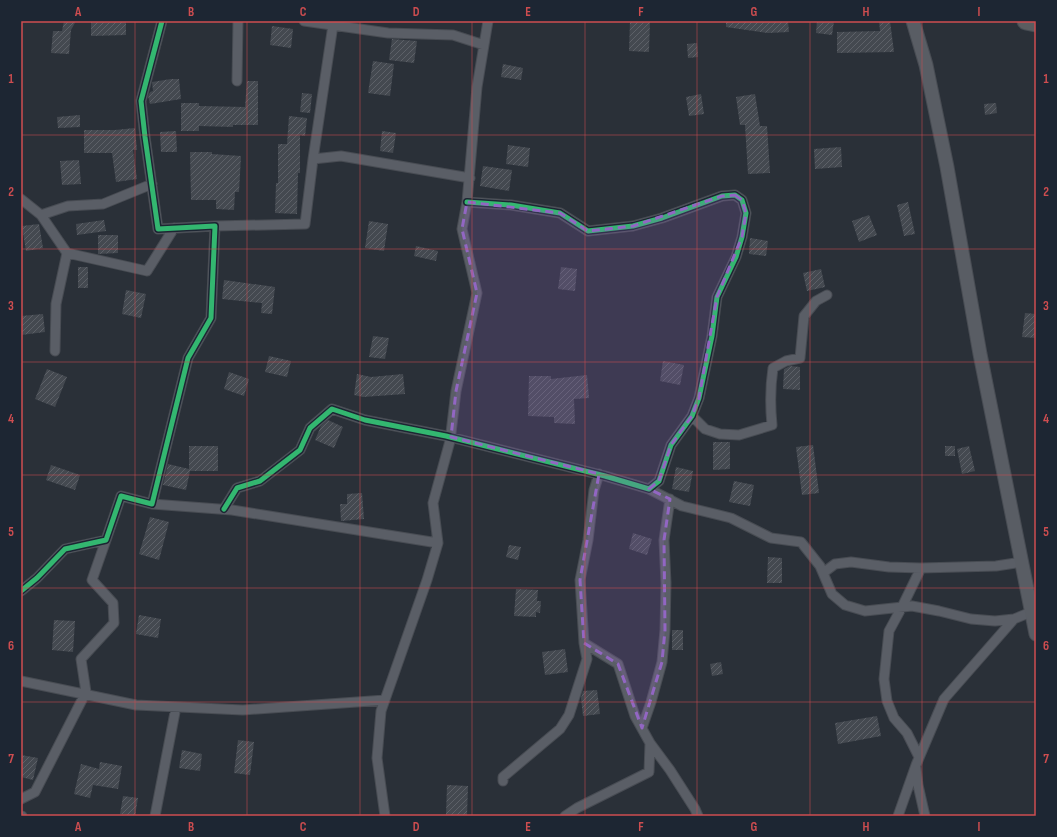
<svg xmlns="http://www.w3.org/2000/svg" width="1057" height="837" viewBox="0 0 1057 837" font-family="'Sofia Sans Condensed',sans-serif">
	<defs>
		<pattern id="building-hatch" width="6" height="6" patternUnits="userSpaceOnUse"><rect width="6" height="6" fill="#444950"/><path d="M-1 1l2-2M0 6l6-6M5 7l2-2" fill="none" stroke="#5d6168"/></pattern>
	</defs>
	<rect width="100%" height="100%" fill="#2a3038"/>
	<!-- building -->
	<path fill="url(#building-hatch)" d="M64 21H76L71 30 69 54 51 53 53 31H62Z
		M91 21H126V35L91 36Z
		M630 21H650L649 52 629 51Z
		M726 21H788L789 32 768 33 726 27Z
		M817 21H834L832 35 816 33Z
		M879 21H890L894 52 837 53V32L880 31Z
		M272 26 293 29 291 48 270 45Z
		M392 39 417 41 414 63 389 60Z
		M697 43 698 57 688 58 687 44Z
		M373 61 394 64 390 96 368 93Z
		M503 64 523 68 521 80 501 77Z
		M171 79H179L181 99 150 104 148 96 150 92 153 91 152 82Z
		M247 81H258V125H233V127L199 126V131H181V103H199V106L245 107Z
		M302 93 312 94 310 113 300 112Z
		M701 94 704 114 689 116 686 97Z
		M755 94 760 126H767L770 173 748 174 745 125H740L736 97Z
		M996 103 997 113 985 115 984 104Z
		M80 115V127L58 128 57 117Z
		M289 116 307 118 305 136 300 135V173H298L297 214 275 213 276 183H278V144H287Z
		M135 128 137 150H133L137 179 116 182 112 153H84V130H115Z
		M176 131 177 152H161L160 132Z
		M382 131 396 133 393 153 380 151Z
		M508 145 530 148 528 167 506 164Z
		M841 147 842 167 815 169 814 149Z
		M190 152H212V154L241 156 239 192H235L234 210 216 209V200H191Z
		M79 160 81 184 62 185 60 161Z
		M483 166 512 170 509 191 480 186Z
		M908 202 915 234 904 236 897 205Z
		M869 215 877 235 859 242 852 221Z
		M104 220 106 231 77 235 76 224Z
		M369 221 388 224 384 251 365 248Z
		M39 224 43 248 26 251 22 226Z
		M98 235H118V253L98 254Z
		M750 238 768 241 766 256 749 254Z
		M416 246 438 251 436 261 414 256Z
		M78 267H88V288H78Z
		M561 267 577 269 575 291 558 289Z
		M821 269 825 287 807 291 803 273Z
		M224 280 275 287 272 314 261 313 262 303 222 299Z
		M126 290 146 294 141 318 122 314Z
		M1025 313 1036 314V338L1022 337Z
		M43 314 45 332 21 335V316Z
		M373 336 389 338 385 359 369 357Z
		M269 356 291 361 287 377 265 372Z
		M663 361 684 365 680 385 660 381Z
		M790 366 800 367V390L783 389 784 369Z
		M47 369 67 377 55 407 35 399Z
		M229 372 249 379 244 396 224 389Z
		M357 374 371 377 403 374 405 394 363 397 354 395Z
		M587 375 589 398 574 399 575 424 554 423V417L528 416 529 376H551V379Z
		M328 420 343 427 334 448 315 440 321 426Z
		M713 442H730V469L713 470Z
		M813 445 819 493 802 495 796 447Z
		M189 446H218V471H190L186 490 163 485 168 464 189 469Z
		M945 446H955V456H945Z
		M969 446 975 471 962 474 957 449Z
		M51 465 80 475 75 490 46 480Z
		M676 467 693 471 689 492 672 489Z
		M734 481 754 485 750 506 729 502Z
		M362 493 364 519 341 521 340 504H347V494Z
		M150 517 169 522 159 560 139 554Z
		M633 533 652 539 647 555 629 549Z
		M509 545 521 547 518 560 506 557Z
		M768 557 782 558V583H767Z
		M516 589 538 590 537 601H541L540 613 536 612V617L514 616Z
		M139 615 161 619 158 638 136 634Z
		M54 620 75 621 73 652 52 650Z
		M672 630H683V650H672Z
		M565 649 568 672 545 675 542 652Z
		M721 662 723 674 712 676 710 664Z
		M597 690 600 714 583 716 581 698 583 691Z
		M877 716 881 736 838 744 835 723Z
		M238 740 254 742 250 775 234 773Z
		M182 750 202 754 200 771 179 768Z
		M21 755 38 758 33 780 21 777Z
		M100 762 122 766 118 789 93 785 90 798 74 794 81 764 99 769Z
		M447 785 468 786 467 816H446Z
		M123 796 138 798 135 816 120 814Z"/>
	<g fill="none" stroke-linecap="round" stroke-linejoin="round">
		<!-- street casing -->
		<g stroke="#484c53" stroke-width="11">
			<path id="street" d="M304 21 388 33 453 35 484 45
				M237 81 238 21
				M313 159 333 25
				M21 199 41 215 67 253 56 304 55 351
				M41 215 68 206 103 204 152 184
				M215 226 305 224 313 159 341 156 470 178
				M67 253 147 271 174 228
				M692 416 705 429 720 434 739 435 772 425C770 405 770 388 773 368L786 361 800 358 804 316 816 301 827 295
				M649 489 682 506 731 518 771 538 801 542 820 566 832 594 845 605 865 611 912 606 939 611 971 619 995 621 1014 619 1031 612
				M152 504 232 510 438 543
				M224 509 237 488 260 481 300 450 310 428 332 409 365 420 446 436 605 476 649 489 659 481 671 445 692 416 699 398 712 336 717 297 736 257 742 237 746 213 742 200 735 195 722 196 662 218 633 226 588 231 560 213 511 205 467 202
				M823 573 835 564 851 562 889 567 921 568 996 566 1022 562
				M21 591 37 578 65 549 106 540 121 496 152 504 188 358 211 318 215 226 158 229 145 137 141 101 162 21
				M21 681 136 705 243 710 385 700
				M642 728 651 702 662 662 665 630 666 583 664 540 670 499
				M650 743 670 770 695 809 698 816
				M919 757 907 733 894 718 887 701 884 679 889 631 902 607 921 568
				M916 768 918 785 925 816
				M503 781V777L560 729 569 715 587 659 584 643
				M21 799 35 792 86 692 81 659 114 623 113 603 92 580 106 540
				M21 816H22
				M155 816 176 707
				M385 816 377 758 381 711 427 580 438 543 433 503 450 441 456 391 477 293 462 229 467 202 477 87 488 21
				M565 816 577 808 649 772 650 743 635 716 618 664 584 643 580 580 588 540 594 490 599 474
				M898 816 916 765 944 699 1014 619"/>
		</g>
		<!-- secondary casing -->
		<g stroke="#484c53" stroke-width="15">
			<path id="secondary" d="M913 21 926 65 947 167 980 354 1036 634"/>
		</g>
		<!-- highway casing -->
		<g stroke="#474c53" stroke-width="19">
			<path id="highway" d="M1026 21 1036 23"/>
		</g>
		<!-- street -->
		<use href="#street" stroke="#5a5e66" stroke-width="9"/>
		<!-- secondary -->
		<use href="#secondary" stroke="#595d64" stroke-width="13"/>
		<!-- highway -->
		<use href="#highway" stroke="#5a5d60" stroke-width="17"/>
		<!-- cycleway casing -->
		<g stroke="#1d2633" stroke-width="8">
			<path id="cycleway" d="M224 509 237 488 260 481 300 450 310 428 332 409 365 420 446 436 605 476 649 489 659 481 671 445 692 416 699 398 712 336 717 297 736 257 742 237 746 213 742 200 735 195 722 196 662 218 633 226 588 231 560 213 511 205 467 202
				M21 591 37 578 65 549 106 540 121 496 152 504 188 358 211 318 215 226 158 229 145 137 141 101 162 21"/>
		</g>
		<!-- cycleway -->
		<use href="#cycleway" stroke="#33b770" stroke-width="5"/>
	</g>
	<!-- marked area -->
	<path fill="#9266c3" fill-opacity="0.2" stroke="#9266c3" stroke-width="3" stroke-dasharray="8 5" stroke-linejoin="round" d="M735 195 742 200 746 213 742 237 717 297 699 398 692 416 671 445 659 481 649 489 670 499 664 540 665 630 662 662 642 728 618 664 584 643 580 580 599 474 451 437 456 391 477 293 462 229 467 202 560 213 588 231 633 226 722 196Z"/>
	<!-- grid -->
	<path fill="none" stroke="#ce4d50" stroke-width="1" stroke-opacity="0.55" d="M135 21V816M247 21V816M360 21V816M472 21V816M585 21V816M697 21V816M810 21V816M922 21V816M21 135H1036M21 249H1036M21 362H1036M21 475H1036M21 588H1036M21 702H1036"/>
	<!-- border -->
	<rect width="1057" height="837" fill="none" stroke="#1d2633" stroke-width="44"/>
	<rect x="22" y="22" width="1013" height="793" fill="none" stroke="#ce4d50" stroke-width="1.5"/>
	<g font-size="13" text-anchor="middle" font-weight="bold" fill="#ce4d50">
		<text x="78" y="16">A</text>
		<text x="191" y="16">B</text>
		<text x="303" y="16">C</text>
		<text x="416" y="16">D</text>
		<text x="528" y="16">E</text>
		<text x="641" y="16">F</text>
		<text x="754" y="16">G</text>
		<text x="866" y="16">H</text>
		<text x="979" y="16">I</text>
		<text x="11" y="83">1</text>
		<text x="1046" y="83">1</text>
		<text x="11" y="196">2</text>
		<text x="1046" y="196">2</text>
		<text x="11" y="310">3</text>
		<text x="1046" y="310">3</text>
		<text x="11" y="423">4</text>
		<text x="1046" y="423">4</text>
		<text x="11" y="536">5</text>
		<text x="1046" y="536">5</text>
		<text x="11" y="650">6</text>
		<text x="1046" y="650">6</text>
		<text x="11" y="763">7</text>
		<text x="1046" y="763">7</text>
		<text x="78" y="831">A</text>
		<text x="191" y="831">B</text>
		<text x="303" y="831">C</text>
		<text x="416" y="831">D</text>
		<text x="528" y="831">E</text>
		<text x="641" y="831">F</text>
		<text x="754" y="831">G</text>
		<text x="866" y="831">H</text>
		<text x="979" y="831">I</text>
	</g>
</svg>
